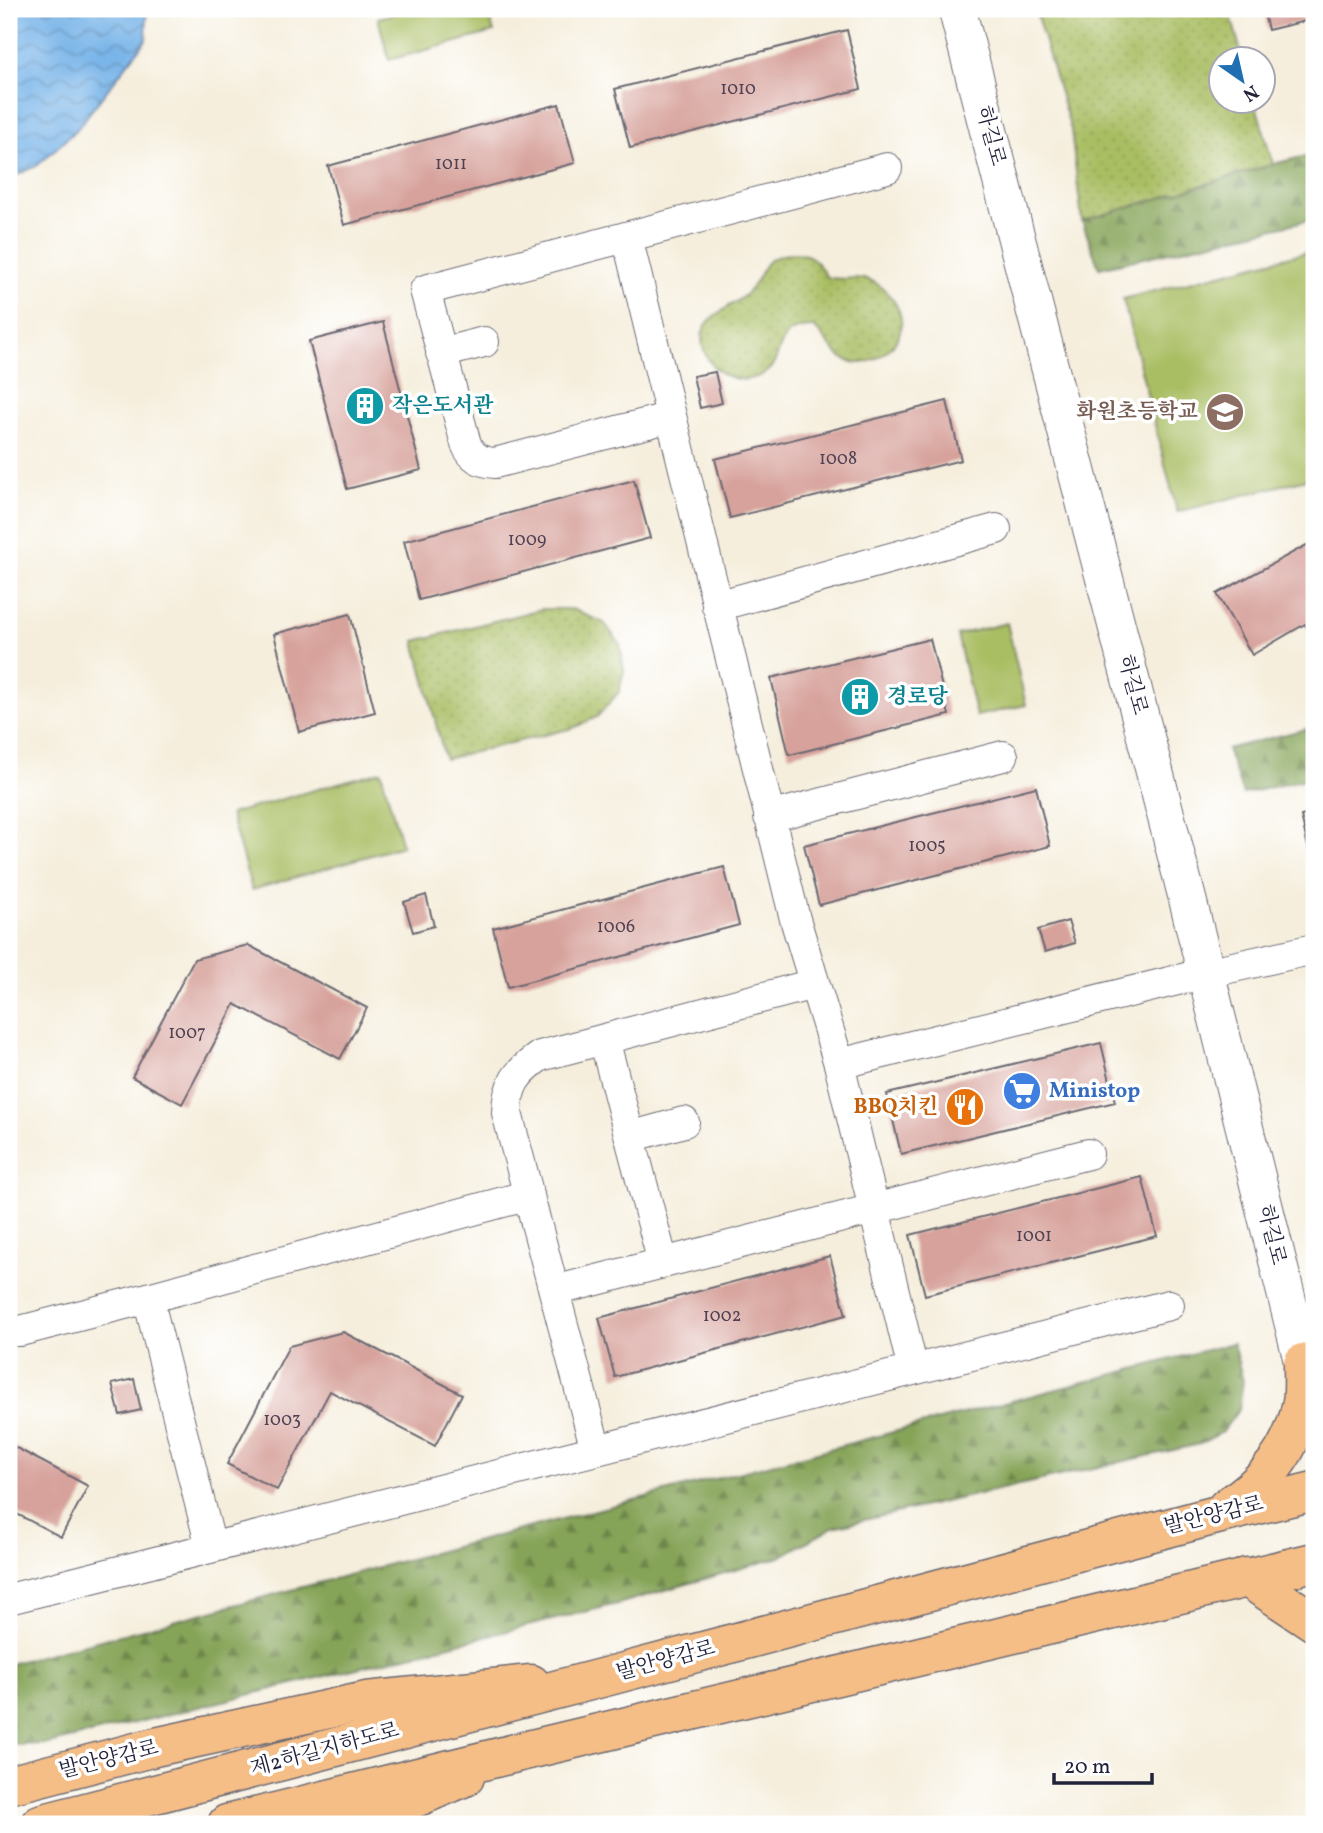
<svg xmlns="http://www.w3.org/2000/svg" width="1323" height="1833" viewBox="0 0 1323 1833" font-family="Vollkorn,'Noto Serif KR',serif">
	<defs>
		<pattern id="forest-firs" width="22" height="20" patternUnits="userSpaceOnUse" patternTransform="scale(1.75)"><rect width="22" height="20" fill="#86a458"/><path d="M5 1l3.5 6h-7zM16 11l3.5 6h-7z" fill="#6d854a"/></pattern>
		<pattern id="park-dots" width="8" height="8" patternUnits="userSpaceOnUse" patternTransform="scale(1.75)"><rect width="8" height="8" fill="#a9bd62"/><path d="M2 2h.1M6 6h.1" fill="none" stroke="#91a256" stroke-width="1.8" stroke-linecap="round"/></pattern>
		<pattern id="water-waves" width="16" height="10" patternUnits="userSpaceOnUse" patternTransform="scale(1.75)"><rect width="16" height="10" fill="#76b3e8"/><path d="M0 5q4-4 8 0t8 0" fill="none" stroke="#6091bd"/></pattern>
	</defs>
	<rect width="100%" height="100%" fill="#fff"/>
	<filter id="ink" filterUnits="userSpaceOnUse"><feTurbulence type="fractalNoise" baseFrequency=".0143" numOctaves="2"/><feDisplacementMap in="SourceGraphic" scale="14" xChannelSelector="R" yChannelSelector="G"/><feConvolveMatrix kernelMatrix="1 2 1 2 8 2 1 2 1" color-interpolation-filters="sRGB"/></filter>
	<filter id="wash" filterUnits="userSpaceOnUse"><feTurbulence type="fractalNoise" baseFrequency=".00686" numOctaves="4" result="noise"/><feDisplacementMap in="SourceGraphic" scale="28" xChannelSelector="R" yChannelSelector="G"/><feGaussianBlur stdDeviation="1.57" result="paint"/><feColorMatrix in="noise" values="0 0 0 0 0 0 0 0 0 0 0 0 0 0 0 0 0 1.4 0 .05"/><feComposite in="paint" operator="in"/></filter>
	<g filter="url(#wash)">
		<rect width="100%" height="100%" fill="#f5eedc"/>
		<!-- forest -->
		<path fill="url(#forest-firs)" stroke="#54634a" stroke-width="2" d="M1314 154V219L1099 268 1082 221 1273 164Z
			M1314 727V777L1243 794 1227 749Z
			M1233 1343 1243 1381 1239 1409 1222 1432 1200 1444 833 1527 780 1557 621 1603 49 1744 9 1745V1664Z"/>
		<!-- park -->
		<path fill="url(#park-dots)" stroke="#66704e" stroke-width="2" d="M1035 9H1229L1243 59 1222 60V102H1255L1273 164 1082 221 1071 130Z
			M791 253C815 254 814 259 827 277 843 282 859 274 874 282 890 291 906 313 900 332 894 351 868 369 848 361 833 354 826 338 814 327 805 327 795 328 788 334 780 341 779 354 774 363 765 379 743 383 727 376 717 372 709 363 705 353 692 318 725 313 746 294 758 284 760 267 770 260 776 256 784 255 791 253Z
			M542 609H572L604 623 620 644 624 671 619 692 597 717 573 728 445 759 415 641Z"/>
		<!-- pitch -->
		<path fill="#a9bd62" stroke="#66704e" stroke-width="2" d="M413 9H487L494 32 389 60 378 18Z
			M1314 250V477L1177 512 1123 299Z
			M1007 623 1026 705 976 716 957 635Z
			M381 771 402 846 252 890 230 814Z"/>
		<!-- water -->
		<path fill="url(#water-waves)" stroke="#4c6a92" stroke-width="2" d="M9 9H147L146 40 77 129 38 165 9 179V169L18 149 9 141Z"/>
		<g id="blocks">
			<!-- building -->
			<path fill="#d7a29b" d="M1263 9H1314V19L1268 30Z
				M847 30 861 89 630 148 615 89Z
				M559 104 575 163 344 225 328 166Z
				M383 322 421 470 347 489 309 341Z
				M715 372 722 403 700 408 693 376Z
				M947 401 961 460 730 518 715 459Z
				M634 480 650 538 419 600 404 541Z
				M1314 541V639L1305 624 1252 655 1217 594Z
				M350 614 375 712 299 732 274 634Z
				M930 639 949 715 789 755 771 678Z
				M1036 787 1050 846 819 905 804 845Z
				M1314 813V869H1313L1301 816Z
				M724 867 739 925 508 987 493 928Z
				M426 895 434 926 413 932 404 902Z
				M1068 921 1075 943 1045 952 1038 930Z
				M248 945 367 1008 340 1059 235 1004 182 1104 132 1077 194 959Z
				M1101 1043 1115 1102 901 1154 887 1094Z
				M1142 1177 1157 1236 925 1295 910 1235Z
				M830 1256 846 1315 615 1377 599 1318Z
				M343 1332 462 1394 435 1446 330 1391 277 1490 227 1464 289 1346Z
				M134 1379 141 1410 120 1415 112 1384Z
				M9 1444 88 1486 61 1537 9 1510Z"/>
		</g>
	</g>
	<g filter="url(#ink)">
		<use href="#blocks" fill-opacity="0" stroke="#6c6973" stroke-width="2"/>
		<g fill="none" stroke-linecap="round" stroke-linejoin="round">
			<!-- minor casing -->
			<g stroke="#6c6973" stroke-width="32">
				<path id="minor" d="M627 237 795 919 839 1064 1206 973 1314 949
					M441 353 484 342
					M671 417 495 463C481 462 472 458 466 444L425 290 887 168
					M717 606 996 529
					M769 817 1003 756
					M604 1039 663 1263
					M839 1064 913 1370
					M630 1137 684 1122
					M554 1291 1088 1154
					M9 1331H20L148 1298
					M596 1450 507 1113C507 1085 517 1072 540 1056L814 984
					M211 1547 148 1298 529 1195
					M9 1599 1169 1305"/>
			</g>
			<!-- tertiary casing -->
			<g stroke="#6c6973" stroke-width="39">
				<path id="tertiary" d="M957 9 1188 901 1303 1363 1314 1380"/>
			</g>
			<!-- primary casing -->
			<g stroke="#6c6973" stroke-width="41">
				<path id="primary" d="M9 1785 155 1747 366 1701 531 1684
					M347 1824 363 1820 465 1777"/>
			</g>
			<!-- trunk casing -->
			<g stroke="#6c6973" stroke-width="41">
				<path id="trunk" d="M1227 1507C1267 1481 1293 1450 1302 1402 1304 1390 1303 1376 1303 1363
					M1246 1577 1314 1622
					M40 1824 609 1676 1213 1516 1314 1491
					M227 1824 532 1749 1314 1562"/>
			</g>
			<!-- minor -->
			<use href="#minor" stroke="#fff" stroke-width="30"/>
			<!-- tertiary -->
			<use href="#tertiary" stroke="#fff" stroke-width="37"/>
			<!-- primary -->
			<use href="#primary" stroke="#f6be87" stroke-width="38"/>
			<!-- trunk -->
			<use href="#trunk" stroke="#f6be87" stroke-width="38"/>
		</g>
	</g>
	<!-- icons -->
	<defs>
		<g id="building-disc" transform="scale(2.0125)"><circle r="9.5" fill="#0f9aa8" stroke="#fff"/><path d="M-4-6H4V6H1V3H-1V6H-4ZM-2.5-4.3h1.7v1.8h-1.7ZM.8-4.3h1.7v1.8H.8ZM-2.5-1h1.7V.8h-1.7ZM.8-1h1.7V.8H.8Z" fill="#fff"/></g>
		<g id="school-disc" transform="scale(2.0125)"><circle r="9.5" fill="#8d6e63" stroke="#fff"/><path d="M0-5L7-2L0 1L-7-2ZM-4 1L0 2.5L4 1V4Q0 6-4 4Z" fill="#fff"/></g>
		<g id="supermarket-disc" transform="scale(2.0125)"><circle r="9.5" fill="#3f7fe0" stroke="#fff"/><path d="M-6-5.5h2.5l.6 2H6L4.5 2H-2.5L-4.4-4H-6ZM-1.5 3.2a1.3 1.3 0 1 0 .1 0ZM3 3.2a1.3 1.3 0 1 0 .1 0Z" fill="#fff"/></g>
		<g id="restaurant-disc" transform="scale(2.0125)"><circle r="9.5" fill="#e8710a" stroke="#fff"/><path d="M-5-6h1v4h1v-4h1v4h1v-4h1v5L-1.5 .5V6h-2V.5L-5-1ZM5-6V6H3V1.5H1.5Q1.5-4 5-6Z" fill="#fff"/></g>
	</defs>
	<g fill-rule="evenodd">
		<use href="#building-disc" x="365" y="406"/>
		<use href="#school-disc" x="1225" y="412"/>
		<use href="#building-disc" x="860" y="697"/>
		<use href="#supermarket-disc" x="1022" y="1091"/>
		<use href="#restaurant-disc" x="965" y="1107"/>
	</g>
	<g text-anchor="middle" dominant-baseline="central" stroke-width="7" stroke-linejoin="round" paint-order="stroke">
		<!-- number labels -->
		<g font-size="18" fill="#4f4253">
			<text x="738" y="89">1010</text>
			<text x="451" y="164">1011</text>
			<text x="838" y="459">1008</text>
			<text x="527" y="540">1009</text>
			<text x="927" y="846">1005</text>
			<text x="616" y="927">1006</text>
			<text x="187" y="1033">1007</text>
			<text x="1034" y="1236">1001</text>
			<text x="722" y="1316">1002</text>
			<text x="282" y="1420">1003</text>
		</g>
		<!-- street labels -->
		<g font-size="21" fill="#22223b" stroke="#fff">
			<text transform="translate(990 136) rotate(75)">하길로</text>
			<text transform="translate(1132 685) rotate(75)">하길로</text>
			<text transform="translate(1271 1235) rotate(76)">하길로</text>
			<text transform="translate(1214 1516) rotate(-14)">발안양감로</text>
			<text transform="translate(666 1661) rotate(-15)">발안양감로</text>
			<text transform="translate(325 1750) rotate(-15)">제2하길지하도로</text>
			<text transform="translate(109 1760) rotate(-14)">발안양감로</text>
		</g>
		<!-- culture labels -->
		<g font-size="21" font-weight="bold" fill="#0d838f" stroke="#fff" text-anchor="start">
			<text x="392" y="406">작은도서관</text>
			<text x="887" y="697">경로당</text>
		</g>
		<!-- education labels -->
		<g font-size="21" font-weight="bold" fill="#785e54" stroke="#fff" text-anchor="end">
			<text x="1198" y="412">화원초등학교</text>
		</g>
		<!-- shop labels -->
		<g font-size="21" font-weight="bold" fill="#366cbe" stroke="#fff" text-anchor="start">
			<text x="1049" y="1091">Ministop</text>
		</g>
		<!-- food labels -->
		<g font-size="21" font-weight="bold" fill="#c56008" stroke="#fff" text-anchor="end">
			<text x="938" y="1107">BBQ치킨</text>
		</g>
	</g>
	<!-- margin -->
	<rect width="1323" height="1833" fill="none" stroke="#fff" stroke-width="35"/>
	<!-- north arrow -->
	<g transform="translate(1242 80) rotate(146)"><circle r="33" fill="#ffffff" stroke="#a7a7b1" stroke-width="2"/>
	<path d="M0-5L12 26L0 18L-12 26Z" fill="#1f6fb2"/>
	<text y="-10" font-size="19" font-weight="bold" text-anchor="middle" fill="#22223b">N</text>
	</g>
	<!-- scale -->
	<path d="M1054 1773v10h98v-10" fill="none" stroke="#22223b" stroke-width="3.5"/>
	<text x="1064" y="1773" font-size="21" fill="#22223b" stroke="#ffffff" stroke-width="5" paint-order="stroke">20 m</text>
</svg>
